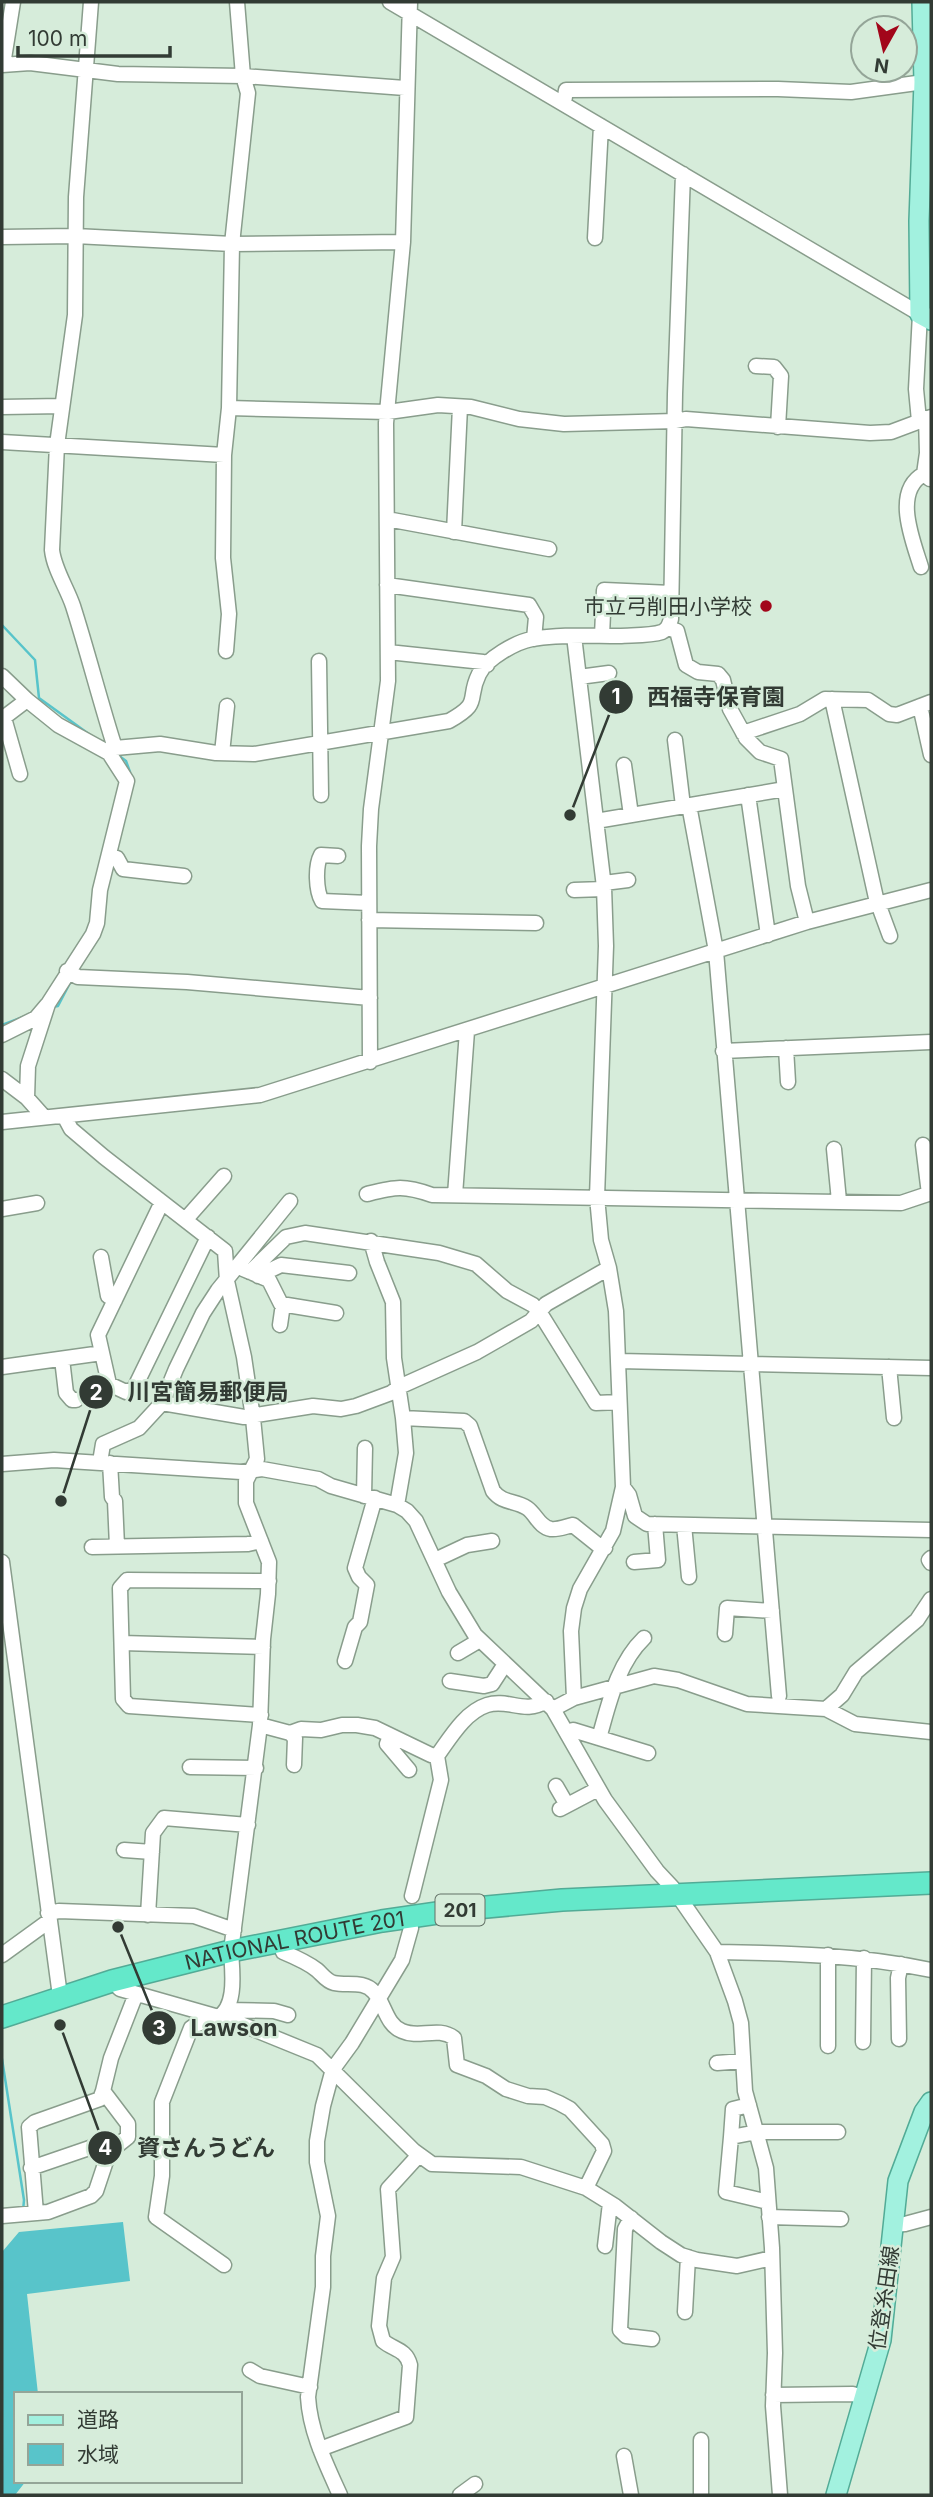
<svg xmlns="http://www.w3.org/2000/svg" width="933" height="2497" viewBox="0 0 933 2497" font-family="Inter,'Noto Sans JP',sans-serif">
	<rect width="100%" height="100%" fill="#d6ecda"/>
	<!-- water -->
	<path fill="#58c4ca" d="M123 2222 130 2281 27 2294 38 2394H16V2481H26L15 2495H3L2 2252 19 2232Z"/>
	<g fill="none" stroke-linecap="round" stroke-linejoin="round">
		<!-- stream -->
		<path stroke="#58c4ca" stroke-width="2.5" d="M2 625 35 660 39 698 93 737
			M118 755 126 761 130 772
			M127 809 133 782
			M53 1007 58 1006 72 979
			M2 1025 23 1017
			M2 2059 24 2200 23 2211"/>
		<!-- minor casing -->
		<g stroke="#899d8c" stroke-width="17">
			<path id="minor" d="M91 2 76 197 75 315 57 445 52 550C54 569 67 588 73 606 88 653 100 701 115 748
				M390 2 920 314 916 389 919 421
				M2 65 30 63 118 74 243 76 405 88
				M3 65 13 2
				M564 103 566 90 778 89 851 92 924 82
				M2 237 75 236 232 244 403 242
				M595 238 601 126
				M756 366 774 367 781 376 778 427
				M2 407 62 406
				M229 408 388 412 438 405 471 407 519 419 564 424 675 421 686 419 870 433 891 432 931 417
				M926 418 927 453 924 474 930 479
				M2 442 224 455 229 408 232 244 248 93 243 76 237 2
				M224 455 223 558 229 614 226 651
				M387 519 549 549
				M454 532 460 407
				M921 567C913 541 892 491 924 474
				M387 585 529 605 536 617 534 639
				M668 628 677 631 686 665 698 672 718 674 723 680 730 709 746 738 760 752 781 759 798 886 807 922
				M574 636 604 887 606 946 597 1197 601 1240 609 1268 616 1311 623 1487 613 1531 580 1589 574 1608 571 1631 574 1698
				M602 636 604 590 671 593
				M388 652 483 662 487 665
				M319 661 321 795
				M2 676 27 700 58 725 109 753 127 781 100 890 97 923 93 934 48 1004 28 1066 27 1098
				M579 677 609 673
				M832 699 876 898 890 936
				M920 706 931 755
				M4 718 20 774
				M2 719 27 700
				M743 733 800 714 825 699 868 700 889 714 897 715 931 702
				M675 740 683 806
				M109 753 115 748 160 744 216 753 254 754 449 721C483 702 466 700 479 674 487 658 516 642 532 639 560 634 590 636 619 636 632 635 650 636 662 632 668 629 669 625 671 619L675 394 683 174
				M222 753 227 706
				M624 765 631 815
				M748 795 768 935
				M689 805 716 951 779 1696
				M596 821 785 789
				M109 856 117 858 123 869 184 876
				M338 856 321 855C315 866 316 891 322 901L369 903
				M604 883 628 880
				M574 890 604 889
				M369 920 536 923
				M67 971 78 977 187 982 370 998
				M2 1035 36 1018 47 1005
				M786 1048 788 1082
				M723 1051 931 1042
				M370 1062 369 846 371 809 388 681 386 423 403 242 410 2
				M2 1079 27 1098 44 1117
				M64 1116 71 1129 104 1157 225 1251 227 1281 244 1357 253 1418 257 1459 246 1481V1503L269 1562 268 1594 263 1639 260 1725 231 1951C232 1969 238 2009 216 2018 206 2022 200 2021 191 2028L162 2102V2176L156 2217 224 2265
				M2 1122 260 1095 807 922 931 890
				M923 1145 929 1194
				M834 1149 839 1201
				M367 1194C396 1187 403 1185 432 1195L901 1203 931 1193
				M455 1195 467 1031
				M162 1202 98 1335 109 1384 126 1392 134 1389 208 1237
				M2 1209 37 1203
				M186 1219 224 1176
				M371 1241 377 1262 393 1302 394 1358 403 1418 406 1453 397 1505
				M101 1257 108 1296 115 1300
				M243 1269 269 1280 281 1304 336 1313
				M250 1272 286 1237 305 1233 439 1253 476 1264 507 1291 533 1305 540 1313 596 1403 619 1402
				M258 1276 281 1265 349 1273
				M280 1325 283 1304
				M62 1359 66 1393 72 1400H76
				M619 1361 931 1368
				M2 1367 102 1353
				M889 1367 894 1418
				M162 1403 244 1417 313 1406 341 1409 356 1406 391 1393 399 1387 477 1352 531 1321 546 1304 609 1268
				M403 1418 464 1421 470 1426 493 1491C503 1504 515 1500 527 1508 536 1514 539 1527 551 1529 558 1530 567 1526 573 1525L598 1545 605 1548
				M100 1462 103 1444 139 1428 162 1403 176 1369 203 1313 218 1290 290 1201
				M110 1463 112 1497 115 1501 117 1546
				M2 1464 54 1460 241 1472 262 1469 318 1479 331 1486 397 1505 407 1511 416 1521 449 1592 475 1635 553 1709 605 1800 657 1871 672 1887 717 1952 735 2001 741 2023 745 2091 766 2168 772 2248 775 2353 773 2406 780 2495
				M623 1487 629 1495 635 1516 647 1524 931 1530
				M364 1496 365 1448
				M684 1525 689 1577
				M92 1547 248 1544 261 1541
				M931 1558 929 1560 931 1563
				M435 1560 467 1545 492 1541
				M2 1562 60 1996
				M634 1562 658 1560 655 1524
				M725 1634 727 1608 772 1611
				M122 1643 263 1647
				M458 1653 480 1640
				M345 1661 355 1627 360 1622 367 1585 359 1577 355 1568 375 1498
				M450 1681 484 1686 492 1684 505 1664
				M553 1709 574 1698 654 1676 678 1680 747 1704 826 1709 855 1724 931 1732
				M826 1709 842 1695 856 1672 917 1620 931 1599
				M261 1715 129 1706 123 1699 120 1588 127 1580 269 1581
				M260 1725 290 1733 301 1729 321 1730 342 1725H357L375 1728 431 1755 437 1756
				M568 1732 573 1730 648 1753
				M290 1733 295 1738 294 1765
				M390 1736 387 1744 409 1770
				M599 1738C609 1704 617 1664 644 1638
				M190 1767 256 1768
				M556 1786 567 1805
				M560 1809 598 1789
				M124 1850 152 1852
				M412 1896 441 1780 437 1756C450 1738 465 1712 487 1705 508 1698 525 1715 546 1701
				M48 1913 59 1911 194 1916 234 1930
				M148 1915 153 1833 164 1818 248 1825
				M280 1942 283 1952C295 1957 307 1962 317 1970 322 1974 326 1981 334 1983 347 1986 364 1980 374 1992 385 2004 386 2025 402 2031 419 2039 438 2026 454 2038L457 2065 486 2076 506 2089 528 2096 545 2097 559 2103 570 2109 602 2144 604 2151 586 2188
				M717 1952C789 1953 860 1955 931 1970
				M2 1955 49 1921
				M828 1955V2046
				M112 1981 120 1989 236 2022 317 2055 414 2151 432 2164 521 2167 586 2188 615 2206 661 2242 681 2255 697 2260 737 2266 772 2258
				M226 2010 274 2011 288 2015
				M899 2039 898 1978 901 1964
				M863 2042 864 1958
				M717 2063 743 2061
				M731 2137 733 2109 749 2105
				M31 2168 104 2143 117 2145
				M768 2202 726 2192 731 2137 757 2132H838
				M36 2213 29 2127 35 2122 100 2099 103 2091
				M2 2216 48 2212 91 2196 96 2191 109 2152 128 2137V2124L103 2091 111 2058 136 1994
				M769 2217 841 2219
				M631 2218 625 2229 620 2330 626 2336 652 2339
				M893 2225 905 2224 931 2217
				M605 2246 610 2203
				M685 2312 688 2257
				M250 2370 260 2376 310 2387
				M773 2395 853 2394 864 2398
				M701 2440V2495
				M320 2449 406 2417 410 2365C406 2349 394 2350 383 2341L379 2326 384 2278 393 2257 388 2189 419 2155
				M624 2456 631 2495
				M340 2495C326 2464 310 2432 308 2397L323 2287V2256L328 2216 317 2162V2141L323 2106 333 2069 352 2043 402 1960 411 1928
				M460 2495 475 2484"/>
		</g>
		<!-- major casing -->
		<g stroke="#52ab96" stroke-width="22">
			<path id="major" d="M922 2 924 82 919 221 920 314 931 320
				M836 2495 881 2340 898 2181 924 2112 931 2102"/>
		</g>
		<!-- highway casing -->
		<g stroke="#52ab96" stroke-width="24">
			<g id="highway">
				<path id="s1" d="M2 2017 112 1981 231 1951 382 1921 465 1909 562 1900 931 1883"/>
			</g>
		</g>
		<!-- minor -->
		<use href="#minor" stroke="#fff" stroke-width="14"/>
		<!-- major -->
		<use href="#major" stroke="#a2f1df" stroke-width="19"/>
		<!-- highway -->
		<use href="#highway" stroke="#64e8ca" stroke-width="21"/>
	</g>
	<!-- markers -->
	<circle fill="#a2061a" stroke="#d6ecda" stroke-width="2.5" cx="766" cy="606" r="7"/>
	<g text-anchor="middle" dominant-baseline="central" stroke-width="5" stroke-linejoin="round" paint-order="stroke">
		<!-- shield labels -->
		<rect fill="#d6ecda" stroke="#637066" stroke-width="2" x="435.5" y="1894.5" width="49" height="31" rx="5"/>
		<g font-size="19" font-weight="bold" fill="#323b34">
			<text x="460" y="1910">201</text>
		</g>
		<!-- poi labels -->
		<g font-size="21" fill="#323b34" stroke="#d6ecda" text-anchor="end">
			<text x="752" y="606">市立弓削田小学校</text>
		</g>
		<!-- street labels -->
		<g font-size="21" fill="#323b34" stroke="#d6ecda">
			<text stroke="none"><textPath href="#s1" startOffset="303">NATIONAL ROUTE 201</textPath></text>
			<text transform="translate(884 2298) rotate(-82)">位登糸田線</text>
		</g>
	</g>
	<!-- callouts -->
	<path fill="none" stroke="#323b34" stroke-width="2.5" d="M570 815L616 697M61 1501L96 1392M118 1927L159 2028M60 2025L105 2148"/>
	<g fill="#323b34" stroke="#d6ecda" stroke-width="2.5">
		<circle cx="570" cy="815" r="7"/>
		<circle cx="61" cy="1501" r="7"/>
		<circle cx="118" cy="1927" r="7"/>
		<circle cx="60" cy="2025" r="7"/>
		<circle cx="616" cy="697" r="18"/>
		<circle cx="96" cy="1392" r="18"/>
		<circle cx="159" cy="2028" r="18"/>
		<circle cx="105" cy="2148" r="18"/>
	</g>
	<g font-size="21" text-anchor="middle" font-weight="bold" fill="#fff">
		<text x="616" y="704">1</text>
		<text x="96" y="1400">2</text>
		<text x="159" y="2036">3</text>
		<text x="105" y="2155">4</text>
	</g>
	<g font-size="23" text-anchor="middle" font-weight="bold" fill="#323b34" stroke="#d6ecda" stroke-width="5" stroke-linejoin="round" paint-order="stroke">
		<text x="716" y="705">西福寺保育園</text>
		<text x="208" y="1400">川宮簡易郵便局</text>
		<text x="234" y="2036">Lawson</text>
		<text x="206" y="2156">資さんうどん</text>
	</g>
	<!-- border -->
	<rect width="933" height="2497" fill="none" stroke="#323b34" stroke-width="7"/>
	<!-- legend -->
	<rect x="14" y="2392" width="228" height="91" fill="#d6ecda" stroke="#94a598" stroke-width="2"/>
	<rect x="28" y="2415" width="35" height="10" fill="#a2f1df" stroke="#94a598" stroke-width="2"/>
	<text x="77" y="2427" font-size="21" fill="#323b34">道路</text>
	<rect x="28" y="2444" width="35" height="21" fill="#58c4ca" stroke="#94a598" stroke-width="2"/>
	<text x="77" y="2462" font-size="21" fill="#323b34">水域</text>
	<!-- north arrow -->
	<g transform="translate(884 49) rotate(188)"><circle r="33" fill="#d6ecda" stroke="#94a598" stroke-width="2"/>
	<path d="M0-5L12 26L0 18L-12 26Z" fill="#a2061a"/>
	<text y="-10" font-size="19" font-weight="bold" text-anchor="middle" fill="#323b34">N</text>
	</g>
	<!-- scale -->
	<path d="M18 46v10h152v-10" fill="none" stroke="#323b34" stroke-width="3.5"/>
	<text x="28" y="46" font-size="21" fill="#323b34" stroke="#d6ecda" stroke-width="5" paint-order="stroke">100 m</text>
</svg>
